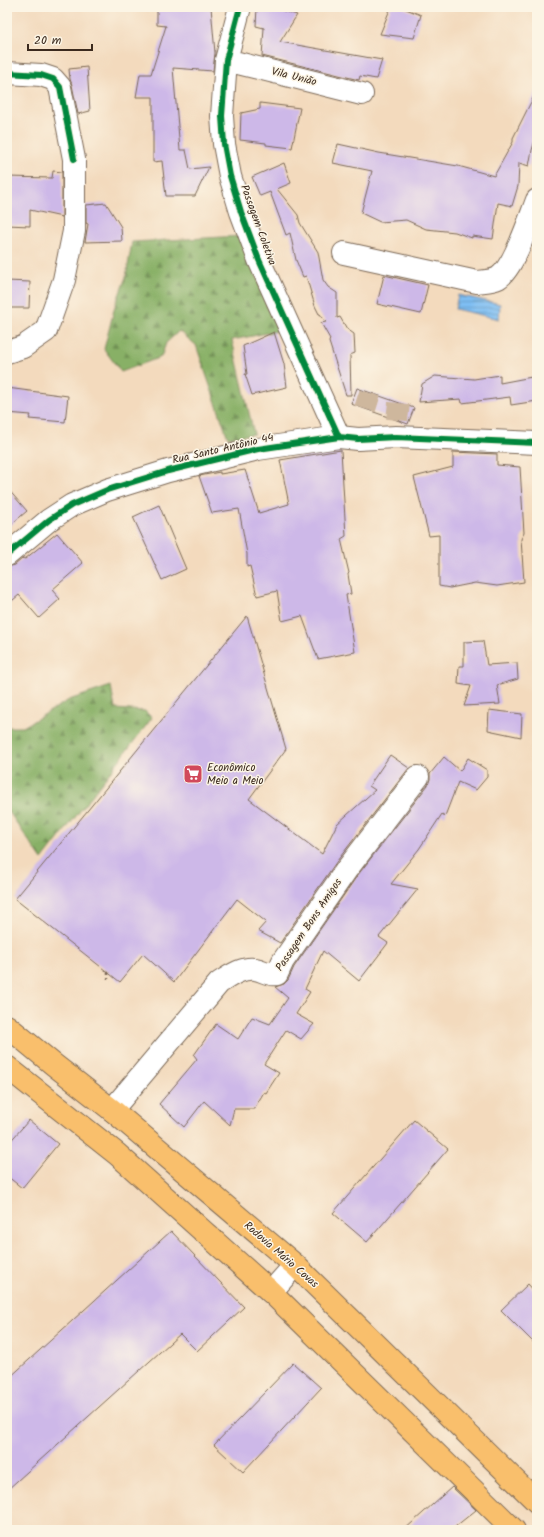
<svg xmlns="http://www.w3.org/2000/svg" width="544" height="1537" viewBox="0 0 544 1537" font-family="Kalam,sans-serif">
	<defs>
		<pattern id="forest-firs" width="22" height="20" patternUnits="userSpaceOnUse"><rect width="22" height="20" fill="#88b066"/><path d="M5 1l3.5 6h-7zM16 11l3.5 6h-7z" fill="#708f53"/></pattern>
		<pattern id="water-rules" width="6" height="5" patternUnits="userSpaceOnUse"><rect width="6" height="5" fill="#7ebef3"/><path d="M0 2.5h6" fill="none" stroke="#689bc4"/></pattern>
	</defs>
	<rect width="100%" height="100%" fill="#fcf5e5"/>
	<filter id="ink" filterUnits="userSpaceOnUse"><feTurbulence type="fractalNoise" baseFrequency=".025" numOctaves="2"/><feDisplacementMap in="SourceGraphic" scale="8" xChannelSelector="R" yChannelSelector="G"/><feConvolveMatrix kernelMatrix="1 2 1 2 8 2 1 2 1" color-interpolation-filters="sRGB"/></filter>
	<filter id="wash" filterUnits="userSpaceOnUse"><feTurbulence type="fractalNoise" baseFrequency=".012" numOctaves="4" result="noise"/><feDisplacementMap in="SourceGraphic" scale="16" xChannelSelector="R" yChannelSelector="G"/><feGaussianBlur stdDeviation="0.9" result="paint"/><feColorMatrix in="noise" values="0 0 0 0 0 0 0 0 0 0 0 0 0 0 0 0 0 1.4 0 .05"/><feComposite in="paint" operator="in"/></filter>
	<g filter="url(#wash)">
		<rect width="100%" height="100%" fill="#f3dabd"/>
		<!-- forest -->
		<path fill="url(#forest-firs)" stroke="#626d42" d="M241 236 278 331 232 340 254 434 228 438 196 345 179 331 166 343 161 357 121 372 104 349 115 306 126 277 132 242Z
			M111 686 115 709 145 711 152 718 42 860 7 809V727H23L69 700Z"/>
		<!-- water -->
		<path fill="url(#water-rules)" stroke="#5c7488" d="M458 295 500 304 499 319 455 309Z"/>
		<g id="blocks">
			<!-- building -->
			<path fill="#cdb8e8" d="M157 7H211L215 53 213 71 173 68 180 150H186L190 169 209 167 195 196H166L162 161 153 162V97H136L140 74H151L166 26 157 25Z
				M257 7H270L297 15 280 42 382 60 376 79 360 76 359 80 262 56 264 28 256 26Z
				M391 7H401L421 15 414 38 380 34Z
				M87 67 90 111 78 114 72 85 70 79 69 69Z
				M537 90V134L532 150 529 166 519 163 518 186 512 206 498 203 493 239 472 236V238L455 232 426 229 406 220 380 222 361 213 372 171 333 163 338 144 379 153 458 166 494 176 513 142V138Z
				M260 103 300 108 292 148 266 145V143L240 140 241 113 260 109Z
				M284 163 291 183 277 189 298 215 300 223 318 252 323 280 328 287 337 293V318L340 317 347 329 354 334 355 353 350 355 351 395H346L329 342 330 339 321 323 326 322 320 314H319L315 306 306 276 303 277 296 260 290 233 286 235 270 192 260 196 252 177Z
				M53 171 62 172V217L30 210V226L7 225V177L52 178Z
				M106 203 121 227 122 241 85 242 88 224 86 223V205Z
				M384 275 428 285 421 314 377 304Z
				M7 281 30 282 29 308H7Z
				M274 332 284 364 287 387 252 395 245 374H247L243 346Z
				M500 375V383L537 376V401L511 405 510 397 462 403 461 399 419 402 422 384 435 376 474 379Z
				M7 388 68 396 65 422 29 419 31 415 7 413Z
				M357 388 414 408 408 424 351 404Z
				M341 450 346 536 341 539 349 573 348 574 351 594 346 595 355 652 318 659 302 616 282 621 277 591 257 596 250 566 247 567V554L239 509 212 513 199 476 220 472V474L245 470 259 513 289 504 280 460Z
				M453 452 497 454V465L520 467 524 533 521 539 524 582 497 586 475 583 450 588 439 586V535L429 536 414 477 453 467Z
				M7 488 27 511 7 528Z
				M159 505 186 569 162 580 133 517Z
				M57 533 83 563 52 590 60 599 39 618 19 595 7 605V567L15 565 23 558 25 559Z
				M247 616 286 749 249 799 322 854 337 824 375 790 369 786 390 755 409 768 337 861 280 943 258 931 266 922 237 899 174 982 143 954 120 982 15 899Z
				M483 641 487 665 517 663 518 679 497 685 500 704 464 706 471 686 458 684 459 666H464V642Z
				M489 710 522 714 521 737 488 730Z
				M444 757 460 771 468 758 487 770V777L476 790 458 782 445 816 442 814 419 849 391 884 418 889 379 937 388 943 359 981 323 951 305 989 310 992 296 1014 314 1024 301 1039 286 1030 264 1064 279 1073 266 1093 264 1092 254 1109H234L230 1125 204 1101 184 1127 159 1104 197 1059 194 1055 216 1024 238 1039 252 1017 270 1024 288 998 275 987 284 984 288 980 294 967 357 876 428 785 430 779V774Z
				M29 1120 58 1144 22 1188 7 1176V1145Z
				M414 1120 448 1149 367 1242 333 1213Z
				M171 1231 244 1307 197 1351 180 1334 7 1490V1380Z
				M528 1284 537 1294V1346L501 1310Z
				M293 1363 321 1388 243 1472 214 1445Z
				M452 1487 476 1510 451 1530H404Z"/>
		</g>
	</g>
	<g filter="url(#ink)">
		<use href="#blocks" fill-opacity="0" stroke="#7b6856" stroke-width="1"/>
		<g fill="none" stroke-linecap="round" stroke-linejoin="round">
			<!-- minor-tunnel -->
			<path stroke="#ceb79d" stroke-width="22" stroke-dasharray="22 11" stroke-linecap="butt" d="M365 409 370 393
				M397 420 399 403"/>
			<!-- minor casing -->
			<g stroke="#7b6856" stroke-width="24">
				<path id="minor" d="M240 7 226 60 222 116 224 144 230 176 241 212 259 260 339 437
					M226 60 362 94
					M7 73 41 75 53 79 60 87 74 159V231L64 280 46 331 23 347 7 352
					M344 253 477 282C484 281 492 281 498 278 514 268 530 218 537 200
					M7 555 49 520 72 505 107 490 168 471 258 449 339 437 358 439 396 437 537 443
					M112 1110 219 983C230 976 242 967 255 969 263 970 269 976 277 974L283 961 347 869 418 777
					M271 1292 295 1265"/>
			</g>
			<!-- major casing -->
			<g stroke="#7b6856" stroke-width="24">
				<path id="major" d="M7 1026 53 1064 112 1110 295 1265 537 1502
					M7 1067 117 1154 271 1292 514 1530"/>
			</g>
			<!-- path -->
			<path stroke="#7b6856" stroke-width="2.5" stroke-dasharray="3 3" stroke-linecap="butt" d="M108 972V979"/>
			<!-- minor -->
			<use href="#minor" stroke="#fff" stroke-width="22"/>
			<!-- major -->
			<use href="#major" stroke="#f9bf6c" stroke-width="22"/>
			<!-- cycleway casing -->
			<g stroke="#fcf5e5" stroke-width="8">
				<path id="cycleway" d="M240 7 226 60 222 116 224 144 230 176 241 212 259 260 339 437
					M7 73 41 75 53 79 60 87 74 159
					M7 555 49 520 72 505 107 490 168 471 258 449 339 437 358 439 396 437 537 443"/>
			</g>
			<!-- cycleway -->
			<use href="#cycleway" stroke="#00873e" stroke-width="6"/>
		</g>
	</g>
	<!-- icons -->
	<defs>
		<g id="supermarket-square" transform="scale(1)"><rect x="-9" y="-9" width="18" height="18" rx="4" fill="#d1495b" stroke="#fcf5e5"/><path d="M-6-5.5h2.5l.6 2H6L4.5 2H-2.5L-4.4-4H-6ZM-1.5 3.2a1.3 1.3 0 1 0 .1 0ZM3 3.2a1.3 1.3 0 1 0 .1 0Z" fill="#fff"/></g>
	</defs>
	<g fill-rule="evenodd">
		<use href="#supermarket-square" x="193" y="774"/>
	</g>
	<g text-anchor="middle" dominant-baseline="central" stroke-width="3" stroke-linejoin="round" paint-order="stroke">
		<!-- street labels -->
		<g font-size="11" fill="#3b2a1e" stroke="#fcf5e5">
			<text transform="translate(294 77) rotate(14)">Vila União</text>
			<text transform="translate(258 225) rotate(70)">Passagem Coletiva</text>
			<text transform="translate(223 449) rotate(-13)">Rua Santo Antônio 44</text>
			<text transform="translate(309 925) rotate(-56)">Passagem Bons Amigos</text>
			<text transform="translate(281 1255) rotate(41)">Rodovia Mário Covas</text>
		</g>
		<!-- poi labels -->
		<g font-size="11" fill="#3b2a1e" stroke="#fcf5e5" text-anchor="start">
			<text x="207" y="768">Econômico<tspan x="207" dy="13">Meio a Meio</tspan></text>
		</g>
	</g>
	<!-- margin -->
	<rect width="544" height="1537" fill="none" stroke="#fcf5e5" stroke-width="24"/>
	<!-- scale -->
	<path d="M28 44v6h64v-6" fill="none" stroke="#3b2a1e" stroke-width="2"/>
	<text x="34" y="44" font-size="12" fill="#3b2a1e" stroke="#fcf5e5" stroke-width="3" paint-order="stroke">20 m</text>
</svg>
